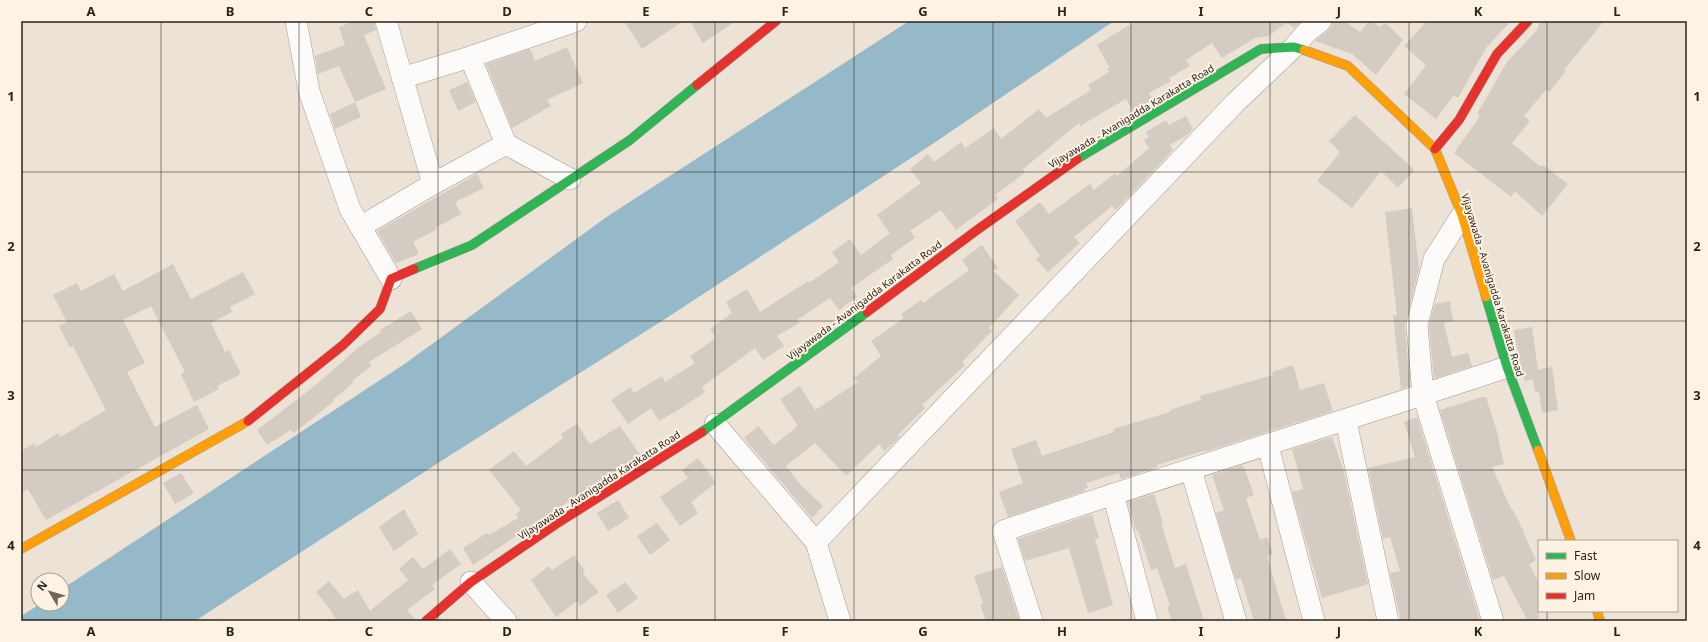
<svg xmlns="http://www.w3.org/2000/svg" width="1708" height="642" viewBox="0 0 1708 642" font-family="'Noto Sans',sans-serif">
	<rect width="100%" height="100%" fill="#ede2d6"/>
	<!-- water -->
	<path fill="#95b9c8" d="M909 21H1114L931 145 665 319 449 456 195 621H21V616L40 604H62V589L406 363 608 216Z"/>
	<!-- building -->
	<path fill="#d4cbc2" d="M354 21H374L376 30 364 35 386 89 355 102 339 66 318 74 315 56 345 45 339 27Z
		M624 21H683L642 49Z
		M690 21H736L703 43Z
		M1136 21H1302L1294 28 1287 23 1268 36 1255 38 1222 58 1212 43 1186 60 1190 66 1169 78 1171 81 1149 93 1153 99 1133 111 1126 99 1080 126 1079 123 1023 169 1025 173 995 195 998 199 956 230 941 210 910 231 915 238 891 255 893 259 851 288 857 297 839 310 830 298 797 320 799 323 777 336 784 346 763 360 755 348 702 387 705 392 680 409 659 421 651 408 628 424 611 400 630 387 634 393 662 376 665 382 695 363 690 356 716 338 710 329 732 313 726 302 747 289 760 312 808 281 809 283 839 262 832 252 850 239 861 255 890 233 877 215 921 183 910 169 928 154 934 162 961 142 965 148 994 128 1001 139 1039 109 1046 118 1091 90 1088 85 1109 72 1107 69 1110 68 1097 45Z
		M1333 21H1344L1360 32 1369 21H1372L1379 27 1386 23 1403 40 1376 75 1352 54 1315 41 1329 30 1332 26Z
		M1427 21H1511L1486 48 1458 98 1454 95 1436 119 1404 94 1426 65 1404 46Z
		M1540 21H1604L1564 70 1566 71 1549 92 1546 90 1524 116 1530 121 1512 143 1541 167 1543 165 1568 184 1542 216 1515 191 1511 197 1454 153 1480 116 1477 114 1507 62 1537 30Z
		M567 47 583 83 547 100 551 106 512 128 486 64 530 49 535 61Z
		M467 82 476 102 458 111 449 90Z
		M355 102 361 117 335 129 330 114Z
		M1355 115 1414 170 1398 188 1381 171 1352 208 1317 181 1340 152 1329 141Z
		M1186 116 1193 129 1187 135 1170 145 1173 150 1117 209 1116 210 1112 206 1074 237 1080 243 1048 272 1036 259 1040 256 1015 221 1040 202 1049 214 1090 184 1094 190 1115 173 1117 176 1149 148 1144 140 1149 137 1146 132 1166 120 1169 125Z
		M477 174 484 188 455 202 461 214 435 228 436 230 413 242 419 254 396 263 377 231Z
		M1412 208 1419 268 1405 326 1410 386 1401 389 1393 315H1397L1385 212Z
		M982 245 998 268 993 271 1019 295 989 328 992 331 962 362 965 365 922 405 925 408 898 435 900 437 893 444 884 451 879 444 846 476 815 443 786 466 800 484 823 506 812 518 744 438 758 426 774 445 798 426 780 399 800 386 815 410 858 382 854 378 881 356 871 341 904 318 901 314 921 300 923 303 969 270 962 260Z
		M173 264 191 299 243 272 255 294 230 307 232 312 211 323 225 352 229 350 241 374 217 386 219 389 194 402 181 374 185 372 151 306 123 320 145 363 127 372 155 427 197 405 209 429 46 520 28 489 21 493V451L34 443 36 447 58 433 60 437 106 410 73 346 70 348 59 326 67 322 53 295 77 283 81 291 114 274 123 291Z
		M1450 301 1453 321 1444 323 1452 357 1468 353 1472 366 1434 379 1429 326 1435 304Z
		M411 311 422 329 369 362 372 365 352 381 354 382 333 400 334 401 294 433 291 430 267 445 257 430 317 384 359 347 381 332 380 330Z
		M1532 327 1538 370 1552 367 1558 410 1542 413 1539 392H1535L1533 379 1525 381 1520 367 1514 330Z
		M1293 365 1300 390 1324 383 1333 411 1204 452V451L1157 465V467L1121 479 1119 473 1086 483 1088 488 1084 489 1085 491 1008 517 999 492 1023 483 1011 449 1036 440 1042 456 1114 432 1113 429 1170 412V410L1201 400 1200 396 1273 375 1272 372Z
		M1482 397H1486L1499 438H1498L1504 464 1492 467 1512 511 1513 510 1524 532H1523L1536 560 1529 564 1539 583V621H1528L1504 576 1493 580 1440 410Z
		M1417 417 1480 621H1401L1390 573 1400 571 1390 537 1383 539 1368 468 1415 457 1404 422Z
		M577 424 590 444 620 426 641 456 549 514 473 565 463 548 487 533 489 535 518 518 516 514 521 510 489 470 514 451 526 466 563 438 561 434Z
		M1332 437 1344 472 1368 584 1322 598 1292 492 1303 489 1292 449Z
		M698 458 716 483 691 502 698 513 680 526 660 497 688 478 682 470Z
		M1243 465 1254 495 1246 498 1260 540 1267 537 1273 554 1267 556 1286 621H1254L1241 578 1236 580 1216 513 1224 510 1212 475Z
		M181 473 194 493 175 504 163 483Z
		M1154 494 1163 523H1161L1175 568 1186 564 1204 621H1172L1167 607 1170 606 1157 568 1151 570 1138 530 1136 531 1128 502Z
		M618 500 629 518 608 531 597 513Z
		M404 509 418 534 394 551 379 527Z
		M1092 514 1099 538 1095 539 1113 605 1088 613 1069 548 1025 561 1018 539Z
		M657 523 670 540 650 555 637 536Z
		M450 549 461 564 432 585 435 589 407 610 414 618V621H337L329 608 316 592 329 581 344 599 358 590 370 611 408 580 399 569 413 557 423 569Z
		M574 555 585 572 583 574 599 592 580 606 577 601 556 617 531 580 549 566 552 570Z
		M1002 567 1019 621H986L980 604 983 603 974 576Z
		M625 582 638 598 618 613 606 595Z"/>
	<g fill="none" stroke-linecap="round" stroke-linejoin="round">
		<!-- street casing -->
		<g stroke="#a29a91" stroke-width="22">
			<path id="street" d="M296 21 309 91 350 209 391 279
				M386 21 433 184
				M402 78 470 57 576 21
				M506 144 570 179
				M1462 215 1434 259 1417 325 1423 395 1493 621
				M360 227 433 184 506 144 470 57
				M1346 421 1388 621
				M715 424 816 542 840 621
				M1268 446 1314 621
				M1191 470 1236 621
				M1113 494 1147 621
				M816 542 1235 103 1294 47 1307 32 1321 21
				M471 582 506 621
				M1032 621 1003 531C1170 474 1339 423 1507 367"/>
		</g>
		<!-- fast casing -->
		<g stroke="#a29a91" stroke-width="10">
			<path id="fast" d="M1077 159 1261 49 1294 47 1304 50
				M414 269 472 245 630 140 697 85
				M1486 297 1507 367 1538 450
				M702 432 867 312"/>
		</g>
		<!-- slow casing -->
		<g stroke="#a29a91" stroke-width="10">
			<path id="slow" d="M1304 50 1348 66 1435 149 1462 215 1486 297
				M1538 450 1571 541
				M21 549 248 421
				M1597 611 1600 621"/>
		</g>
		<!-- jam casing -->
		<g stroke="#a29a91" stroke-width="10">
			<path id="jam" d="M697 85 776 21
				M1435 149 1459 120 1497 54 1528 21
				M867 312 977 230 1077 159
				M248 421 343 345 380 309 391 279 414 269
				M426 621 471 582 556 524 702 432"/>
		</g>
		<!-- street -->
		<use href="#street" stroke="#fcfbf9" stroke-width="21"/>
		<!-- fast -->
		<use href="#fast" stroke="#30b455" stroke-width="9"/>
		<!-- slow -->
		<use href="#slow" stroke="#ff9f0a" stroke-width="9"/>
		<!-- jam -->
		<use href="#jam" stroke="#e5322d" stroke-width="9"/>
	</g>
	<!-- grid -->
	<path fill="none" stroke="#2b241b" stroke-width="1" stroke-opacity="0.55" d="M161 21V621M299 21V621M438 21V621M577 21V621M715 21V621M854 21V621M993 21V621M1131 21V621M1270 21V621M1409 21V621M1547 21V541M21 172H1687M21 321H1687M21 470H1687M1547 611V621"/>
	<g text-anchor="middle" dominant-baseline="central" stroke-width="4" stroke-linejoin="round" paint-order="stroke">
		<!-- street labels -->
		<g font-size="10" fill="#2b241b" stroke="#fef2e4">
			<text transform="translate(1131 116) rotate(-31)">Vijayawada - Avanigadda Karakatta Road</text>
			<text transform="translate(1493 285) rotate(73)">Vijayawada - Avanigadda Karakatta Road</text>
			<text transform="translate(864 300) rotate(-37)">Vijayawada - Avanigadda Karakatta Road</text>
			<text transform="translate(599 485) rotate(-33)">Vijayawada - Avanigadda Karakatta Road</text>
		</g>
	</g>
	<!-- border -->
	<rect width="1708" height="642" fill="none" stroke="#fef2e4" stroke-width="44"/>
	<!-- legend -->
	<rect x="1538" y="540" width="140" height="72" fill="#fef2e4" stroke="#aaa094"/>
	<rect x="1546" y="553" width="20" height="6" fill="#30b455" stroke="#aaa094"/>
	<text x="1574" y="560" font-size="12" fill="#2b241b">Fast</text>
	<rect x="1546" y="573" width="20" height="6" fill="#ff9f0a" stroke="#aaa094"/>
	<text x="1574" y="580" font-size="12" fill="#2b241b">Slow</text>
	<rect x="1546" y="593" width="20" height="6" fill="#e5322d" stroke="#aaa094"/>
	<text x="1574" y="600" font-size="12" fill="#2b241b">Jam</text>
	<!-- north arrow -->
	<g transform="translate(50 592) rotate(308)"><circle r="19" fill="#fef2e4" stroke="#aaa094"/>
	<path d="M0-3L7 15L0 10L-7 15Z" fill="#6f665c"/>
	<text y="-6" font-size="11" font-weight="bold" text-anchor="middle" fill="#2b241b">N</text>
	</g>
	<rect x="22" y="22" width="1664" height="598" fill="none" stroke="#2b241b" stroke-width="1.5"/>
	<g font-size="13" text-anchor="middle" font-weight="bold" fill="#2b241b">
		<text x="91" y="16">A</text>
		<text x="230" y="16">B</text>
		<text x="369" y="16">C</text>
		<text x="507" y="16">D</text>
		<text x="646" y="16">E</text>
		<text x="785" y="16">F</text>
		<text x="923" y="16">G</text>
		<text x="1062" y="16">H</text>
		<text x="1201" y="16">I</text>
		<text x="1339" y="16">J</text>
		<text x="1478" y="16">K</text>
		<text x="1617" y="16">L</text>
		<text x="11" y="101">1</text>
		<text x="1697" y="101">1</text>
		<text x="11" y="251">2</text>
		<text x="1697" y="251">2</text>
		<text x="11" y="400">3</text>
		<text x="1697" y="400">3</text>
		<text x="11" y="550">4</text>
		<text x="1697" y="550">4</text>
		<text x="91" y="636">A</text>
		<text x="230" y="636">B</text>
		<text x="369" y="636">C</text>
		<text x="507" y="636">D</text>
		<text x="646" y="636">E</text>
		<text x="785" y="636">F</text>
		<text x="923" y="636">G</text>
		<text x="1062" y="636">H</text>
		<text x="1201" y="636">I</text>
		<text x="1339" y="636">J</text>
		<text x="1478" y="636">K</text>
		<text x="1617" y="636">L</text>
	</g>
</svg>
